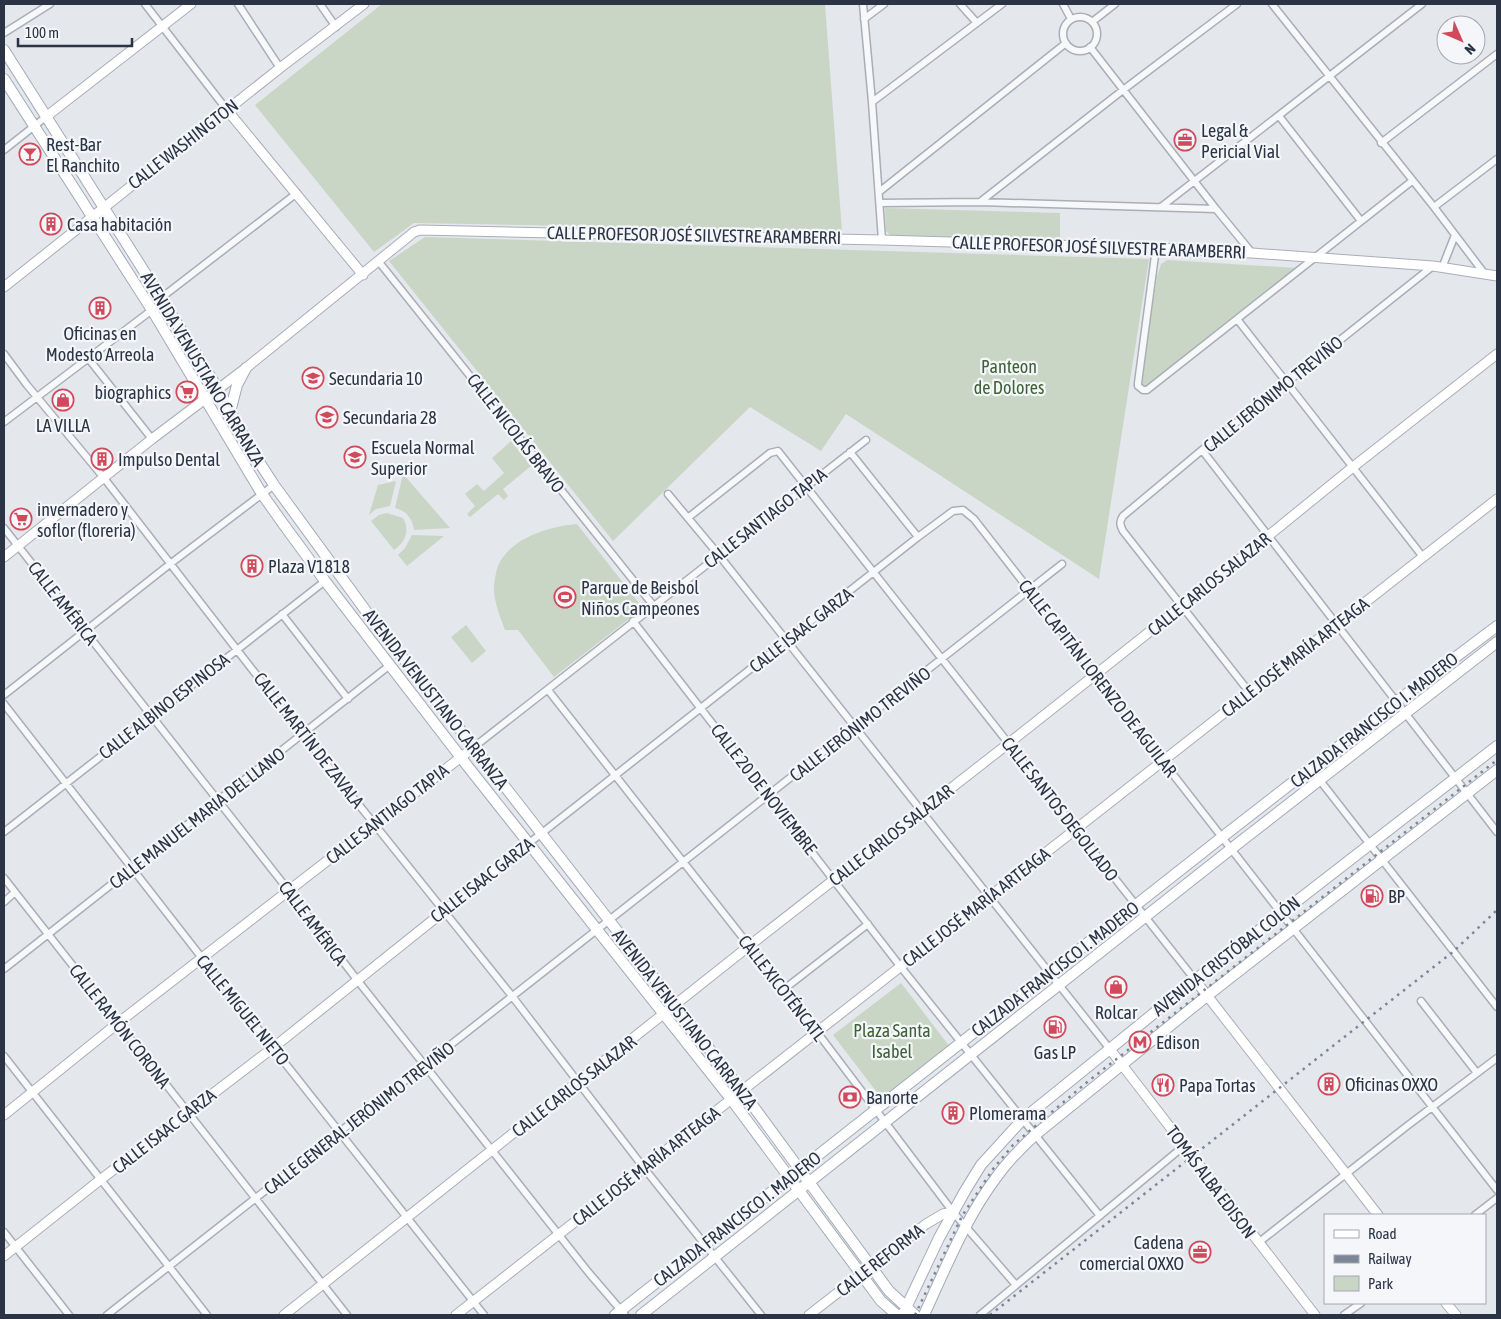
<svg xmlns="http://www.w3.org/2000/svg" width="1501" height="1319" viewBox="0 0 1501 1319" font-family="'Asap Condensed',sans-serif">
	<rect width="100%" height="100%" fill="#e4e7ec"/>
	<!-- green -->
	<path fill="#c9d6c5" d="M382 4H825L842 231 414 223 374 252 255 105Z
		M885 208 1060 213V241L891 236 886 231Z
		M425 237 1149 259 1099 579 846 414 821 451 750 407 613 541 389 261Z
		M1167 260 1297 268 1147 390 1140 385 1157 277 1161 264Z
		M511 441 531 466 503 489 508 496 504 500 498 494 470 517 467 514 475 506 465 494 477 484 484 491 504 473 492 458Z
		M403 474 450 528 414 530C412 518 407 511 395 508Z
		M396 481 390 506 376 509 369 515 378 485Z
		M387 513 403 518C410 530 406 542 394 550L371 521 379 515Z
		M577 524 643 608 554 677 518 630H505C500 616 493 600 494 585 495 579 496 571 498 566 510 538 550 526 577 524Z
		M412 535 444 536 407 566 398 555 405 548Z
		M466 625 486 651 472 663 451 637Z
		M901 983 950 1047 882 1099 833 1035Z"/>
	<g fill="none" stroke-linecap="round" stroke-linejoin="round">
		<!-- street casing -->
		<g stroke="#a9aeb7" stroke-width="9">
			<path id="street" d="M145 4 227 110
				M238 4 280 68
				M320 4 336 27
				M863 4 872 102 882 240
				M960 4 977 23
				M1063 4 1071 19
				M1272 4 1434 207 1484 273
				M1063 34a17 17 0 1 1 34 0a17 17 0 1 1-34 0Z
				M864 19 884 4
				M1092 22 1115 4
				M4 33 50 4
				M1090 47 1216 209 1252 253
				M872 102 1002 4
				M1279 116 1361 221
				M1381 143 1497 54
				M4 150 47 116
				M879 192 1066 43
				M980 202 1123 90 1237 4
				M880 203 980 202 1216 209
				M1161 207 1422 4
				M1434 207 1497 159
				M1156 248 1138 383V386L1143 390H1147L1412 181
				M379 262 653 605
				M1442 268 1455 235
				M161 298 297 193
				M1237 319 1423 557
				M4 354 27 385 104 478 303 735 512 996 644 1168 761 1315
				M88 358 152 439
				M4 422 152 310
				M1202 450 1497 832
				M850 452 918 537
				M668 494 718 554 1109 1048
				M689 517 770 453 778 451 1195 980
				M4 528 289 891 358 981 589 1273 625 1315
				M282 614 348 699
				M633 621 900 966 1100 1216
				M548 690 817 1032 953 1212 1016 1285
				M1250 693 1123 531C1120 525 1119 522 1123 516L1202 450 1433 266
				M4 695 170 564 274 485
				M4 704 202 958 484 1315
				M474 747 866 440
				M1311 769 1497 1007
				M4 832 325 581
				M528 844 918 537 953 511 963 510 974 519 1497 1190
				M4 878 347 1315
				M4 902 15 892
				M4 969 390 665
				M783 990 868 924
				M1421 1001 1477 1073
				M4 1056 207 1315
				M1475 1215 1497 1198
				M4 1232 69 1315
				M1258 1243 1407 1126 1497 1058
				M107 1315 1062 564
				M980 1315 1184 1146
				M1344 1315 1361 1303"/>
		</g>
		<!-- secondary casing -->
		<g stroke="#a9aeb7" stroke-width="11">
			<path id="secondary" d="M227 110 363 275
				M47 116 191 4
				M4 287 280 68 364 4
				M4 557 152 439 246 368 414 232 420 230 882 240 1156 248 1252 253 1433 266 1497 276
				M1195 980 1378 1215
				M1109 1048 1315 1315
				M4 1115 118 1023 474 747
				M4 1256 100 1180 274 1047 528 844
				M1446 1303 1456 1315
				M284 1315 749 946 1009 743 1182 606 1353 467 1497 354
				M456 1315 1497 499
				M809 1315 926 1224 943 1214 953 1212"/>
		</g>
		<!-- primary casing -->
		<g stroke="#a3abb8" stroke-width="12">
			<path id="primary" d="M4 50 161 298 218 389 252 451 274 485 374 622 474 747 742 1091 889 1291 915 1315
				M4 79 152 310 262 494 284 525 325 581 469 768 731 1099 881 1301 897 1315
				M230 412 237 385 246 368
				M904 1312 939 1238 965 1191 981 1165 1022 1120 1195 980 1497 746
				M615 1315 1221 838 1396 702 1497 626
				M641 1315 1231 849 1497 642
				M924 1315C946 1267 966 1217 998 1175 1009 1160 1022 1147 1035 1135L1208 995 1497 770"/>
		</g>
		<!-- street -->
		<use href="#street" stroke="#f7f8fa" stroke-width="6"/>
		<!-- secondary -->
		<use href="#secondary" stroke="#fff" stroke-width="9"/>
		<!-- primary -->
		<use href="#primary" stroke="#fff" stroke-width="10"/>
		<!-- rail -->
		<path stroke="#7d8696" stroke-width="2.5" stroke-dasharray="2.5 5" stroke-linecap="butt" d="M915 1315 962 1216 993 1169 1013 1145 1086 1083 1497 760
			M990 1315 1454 951 1497 910"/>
	</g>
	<!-- icons -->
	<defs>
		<g id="office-ring" transform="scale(1.125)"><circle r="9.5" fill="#f4f6f9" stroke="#d1495b" stroke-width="1.5"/><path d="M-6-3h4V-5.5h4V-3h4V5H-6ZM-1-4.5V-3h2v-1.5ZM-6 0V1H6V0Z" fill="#d1495b"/></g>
		<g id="bar-ring" transform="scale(1.125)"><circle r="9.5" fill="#f4f6f9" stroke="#d1495b" stroke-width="1.5"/><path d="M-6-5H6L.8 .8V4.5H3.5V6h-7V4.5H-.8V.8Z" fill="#d1495b"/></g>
		<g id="building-ring" transform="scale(1.125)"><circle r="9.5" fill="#f4f6f9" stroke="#d1495b" stroke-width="1.5"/><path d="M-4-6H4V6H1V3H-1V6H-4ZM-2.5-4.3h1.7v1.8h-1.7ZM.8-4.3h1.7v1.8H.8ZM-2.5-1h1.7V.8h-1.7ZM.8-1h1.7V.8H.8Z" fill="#d1495b"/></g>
		<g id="school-ring" transform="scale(1.125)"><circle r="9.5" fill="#f4f6f9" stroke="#d1495b" stroke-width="1.5"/><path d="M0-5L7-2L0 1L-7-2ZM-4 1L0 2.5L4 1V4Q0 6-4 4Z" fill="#d1495b"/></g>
		<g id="supermarket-ring" transform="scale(1.125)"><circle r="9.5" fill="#f4f6f9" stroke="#d1495b" stroke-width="1.5"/><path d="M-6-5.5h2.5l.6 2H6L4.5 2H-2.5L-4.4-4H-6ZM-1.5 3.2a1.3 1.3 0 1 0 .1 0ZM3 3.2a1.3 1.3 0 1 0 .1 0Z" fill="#d1495b"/></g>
		<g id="shop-ring" transform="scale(1.125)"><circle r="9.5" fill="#f4f6f9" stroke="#d1495b" stroke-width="1.5"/><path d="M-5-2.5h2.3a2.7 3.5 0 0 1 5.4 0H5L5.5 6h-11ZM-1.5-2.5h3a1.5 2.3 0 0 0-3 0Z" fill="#d1495b"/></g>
		<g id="stadium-ring" transform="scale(1.125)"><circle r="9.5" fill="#f4f6f9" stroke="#d1495b" stroke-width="1.5"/><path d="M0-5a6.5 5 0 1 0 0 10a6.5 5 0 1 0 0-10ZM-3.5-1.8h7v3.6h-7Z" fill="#d1495b"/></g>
		<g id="fuel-ring" transform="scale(1.125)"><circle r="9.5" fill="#f4f6f9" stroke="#d1495b" stroke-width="1.5"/><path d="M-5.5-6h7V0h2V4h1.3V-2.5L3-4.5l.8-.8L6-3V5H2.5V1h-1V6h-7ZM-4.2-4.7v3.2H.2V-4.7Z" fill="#d1495b"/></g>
		<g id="metro-ring" transform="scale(1.125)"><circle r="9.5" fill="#f4f6f9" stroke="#d1495b" stroke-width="1.5"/><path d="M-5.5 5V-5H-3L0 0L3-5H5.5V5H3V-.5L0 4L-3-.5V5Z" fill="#d1495b"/></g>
		<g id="restaurant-ring" transform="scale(1.125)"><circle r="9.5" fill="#f4f6f9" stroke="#d1495b" stroke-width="1.5"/><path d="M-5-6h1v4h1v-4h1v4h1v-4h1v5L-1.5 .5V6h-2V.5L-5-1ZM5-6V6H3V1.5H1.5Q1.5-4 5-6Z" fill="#d1495b"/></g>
		<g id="bank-ring" transform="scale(1.125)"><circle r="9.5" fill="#f4f6f9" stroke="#d1495b" stroke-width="1.5"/><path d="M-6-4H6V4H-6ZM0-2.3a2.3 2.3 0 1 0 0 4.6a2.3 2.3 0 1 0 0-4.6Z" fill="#d1495b"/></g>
	</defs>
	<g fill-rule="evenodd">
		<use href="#office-ring" x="1185" y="140"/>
		<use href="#bar-ring" x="30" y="154"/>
		<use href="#building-ring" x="51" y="224"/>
		<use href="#building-ring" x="100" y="308"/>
		<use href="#school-ring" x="313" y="378"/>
		<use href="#supermarket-ring" x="187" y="392"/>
		<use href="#shop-ring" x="63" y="400"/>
		<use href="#school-ring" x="327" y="417"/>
		<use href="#school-ring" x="355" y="457"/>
		<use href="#building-ring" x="102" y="459"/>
		<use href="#supermarket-ring" x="21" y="519"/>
		<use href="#building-ring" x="252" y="566"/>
		<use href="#stadium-ring" x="565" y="597"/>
		<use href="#fuel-ring" x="1372" y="896"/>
		<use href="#shop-ring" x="1116" y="987"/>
		<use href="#fuel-ring" x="1055" y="1027"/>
		<use href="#metro-ring" x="1140" y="1042"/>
		<use href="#building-ring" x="1329" y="1084"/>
		<use href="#restaurant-ring" x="1163" y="1085"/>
		<use href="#bank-ring" x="850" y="1097"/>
		<use href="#building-ring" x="953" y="1113"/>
		<use href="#office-ring" x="1200" y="1252"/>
	</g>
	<g text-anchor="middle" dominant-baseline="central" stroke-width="4.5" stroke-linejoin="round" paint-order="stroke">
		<!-- poi labels -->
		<g font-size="18" fill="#2b3445" stroke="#f4f6f9" text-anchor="start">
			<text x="1201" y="130">Legal &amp;<tspan x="1201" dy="21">Pericial Vial</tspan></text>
			<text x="46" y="144">Rest-Bar<tspan x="46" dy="21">El Ranchito</tspan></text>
			<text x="67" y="224">Casa habitación</text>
			<text x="100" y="333" text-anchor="middle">Oficinas en<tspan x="100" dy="21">Modesto Arreola</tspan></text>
			<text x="329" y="378">Secundaria 10</text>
			<text x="171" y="392" text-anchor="end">biographics</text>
			<text x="343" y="417">Secundaria 28</text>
			<text x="63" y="425" text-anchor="middle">LA VILLA</text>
			<text x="371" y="447">Escuela Normal<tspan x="371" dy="21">Superior</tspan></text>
			<text x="118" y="459">Impulso Dental</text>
			<text x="37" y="509">invernadero y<tspan x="37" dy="21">soflor (floreria)</tspan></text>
			<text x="268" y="566">Plaza V1818</text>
			<text x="581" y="587">Parque de Beisbol<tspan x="581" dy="21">Niños Campeones</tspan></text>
			<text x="1388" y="896">BP</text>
			<text x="1116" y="1012" text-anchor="middle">Rolcar</text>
			<text x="1156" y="1042">Edison</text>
			<text x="1055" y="1052" text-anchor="middle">Gas LP</text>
			<text x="1345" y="1084">Oficinas OXXO</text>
			<text x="1179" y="1085">Papa Tortas</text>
			<text x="866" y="1097">Banorte</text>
			<text x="969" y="1113">Plomerama</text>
			<text x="1184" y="1242" text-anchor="end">Cadena<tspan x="1184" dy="21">comercial OXXO</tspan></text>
		</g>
		<!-- street labels -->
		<g font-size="18" fill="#2b3445" stroke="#f4f6f9">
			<text transform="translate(183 144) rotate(-38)">CALLE WASHINGTON</text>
			<text transform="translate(694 235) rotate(1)">CALLE PROFESOR JOSÉ SILVESTRE ARAMBERRI</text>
			<text transform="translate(1099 247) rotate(2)">CALLE PROFESOR JOSÉ SILVESTRE ARAMBERRI</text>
			<text transform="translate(203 369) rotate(59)">AVENIDA VENUSTIANO CARRANZA</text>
			<text transform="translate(1273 394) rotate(-39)">CALLE JERÓNIMO TREVIÑO</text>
			<text transform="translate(516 433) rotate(52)">CALLE NICOLÁS BRAVO</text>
			<text transform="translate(765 518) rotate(-38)">CALLE SANTIAGO TAPIA</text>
			<text transform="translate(1209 584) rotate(-39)">CALLE CARLOS SALAZAR</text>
			<text transform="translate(63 603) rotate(52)">CALLE AMÉRICA</text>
			<text transform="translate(801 630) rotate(-38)">CALLE ISAAC GARZA</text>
			<text transform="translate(1295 657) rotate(-38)">CALLE JOSÉ MARÍA ARTEAGA</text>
			<text transform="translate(1098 678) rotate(52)">CALLE CAPITÁN LORENZO DE AGUILAR</text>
			<text transform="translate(436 699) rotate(52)">AVENIDA VENUSTIANO CARRANZA</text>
			<text transform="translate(164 706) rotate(-38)">CALLE ALBINO ESPINOSA</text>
			<text transform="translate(1374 720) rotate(-38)">CALZADA FRANCISCO I. MADERO</text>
			<text transform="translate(860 724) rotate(-38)">CALLE JERÓNIMO TREVIÑO</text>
			<text transform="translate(309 740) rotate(52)">CALLE MARTÍN DE ZAVALA</text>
			<text transform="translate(764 789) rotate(52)">CALLE 20 DE NOVIEMBRE</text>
			<text transform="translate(1060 809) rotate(52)">CALLE SANTOS DEGOLLADO</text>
			<text transform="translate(387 814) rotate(-38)">CALLE SANTIAGO TAPIA</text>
			<text transform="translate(197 818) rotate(-38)">CALLE MANUEL MARIA DEL LLANO</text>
			<text transform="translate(891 835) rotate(-38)">CALLE CARLOS SALAZAR</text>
			<text transform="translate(482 880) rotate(-38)">CALLE ISAAC GARZA</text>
			<text transform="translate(976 907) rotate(-38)">CALLE JOSÉ MARÍA ARTEAGA</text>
			<text transform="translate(313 923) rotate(53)">CALLE AMÉRICA</text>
			<text transform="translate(1226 956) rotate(-38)">AVENIDA CRISTÓBAL COLÓN</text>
			<text transform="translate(1055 969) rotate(-38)">CALZADA FRANCISCO I. MADERO</text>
			<text transform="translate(782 988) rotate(52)">CALLE XICOTÉNCATL</text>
			<text transform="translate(243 1010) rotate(51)">CALLE MIGUEL NIETO</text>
			<text transform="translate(685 1019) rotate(52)">AVENIDA VENUSTIANO CARRANZA</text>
			<text transform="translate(120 1026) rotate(52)">CALLE RAMÓN CORONA</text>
			<text transform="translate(574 1086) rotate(-38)">CALLE CARLOS SALAZAR</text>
			<text transform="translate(359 1118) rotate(-38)">CALLE GENERAL JERÓNIMO TREVIÑO</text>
			<text transform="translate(164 1131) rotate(-38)">CALLE ISAAC GARZA</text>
			<text transform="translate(646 1166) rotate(-38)">CALLE JOSÉ MARÍA ARTEAGA</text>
			<text transform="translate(1211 1182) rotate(53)">TOMÁS ALBA EDISON</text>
			<text transform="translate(737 1219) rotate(-38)">CALZADA FRANCISCO I. MADERO</text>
			<text transform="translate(880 1260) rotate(-38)">CALLE REFORMA</text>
		</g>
		<!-- park labels -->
		<g font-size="18" fill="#3f6138" stroke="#f4f6f9">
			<text x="1009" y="366">Panteon<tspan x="1009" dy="21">de Dolores</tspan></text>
			<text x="892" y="1030">Plaza Santa<tspan x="892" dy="21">Isabel</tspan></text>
		</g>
	</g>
	<!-- border -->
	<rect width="1501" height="1319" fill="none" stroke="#2b3445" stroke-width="10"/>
	<!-- legend -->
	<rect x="1324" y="1214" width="162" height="90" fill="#f4f6f9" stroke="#a4a8b1"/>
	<rect x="1334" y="1230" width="25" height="8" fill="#ffffff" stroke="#a4a8b1"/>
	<text x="1368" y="1239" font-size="15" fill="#2b3445">Road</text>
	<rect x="1334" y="1255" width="25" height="8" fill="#7d8696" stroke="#a4a8b1"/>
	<text x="1368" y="1264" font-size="15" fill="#2b3445">Railway</text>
	<rect x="1334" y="1276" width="25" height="15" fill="#c9d6c5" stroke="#a4a8b1"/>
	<text x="1368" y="1289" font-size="15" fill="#2b3445">Park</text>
	<!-- north arrow -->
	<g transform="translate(1461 40) rotate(135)"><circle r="24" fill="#f4f6f9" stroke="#a4a8b1"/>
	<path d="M0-4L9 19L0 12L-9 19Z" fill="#d1495b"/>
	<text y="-8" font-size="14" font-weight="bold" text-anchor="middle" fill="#2b3445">N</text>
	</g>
	<!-- scale -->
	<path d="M18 38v8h114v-8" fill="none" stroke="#2b3445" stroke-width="2.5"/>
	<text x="25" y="38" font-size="15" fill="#2b3445" stroke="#f4f6f9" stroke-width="4" paint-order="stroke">100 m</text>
</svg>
